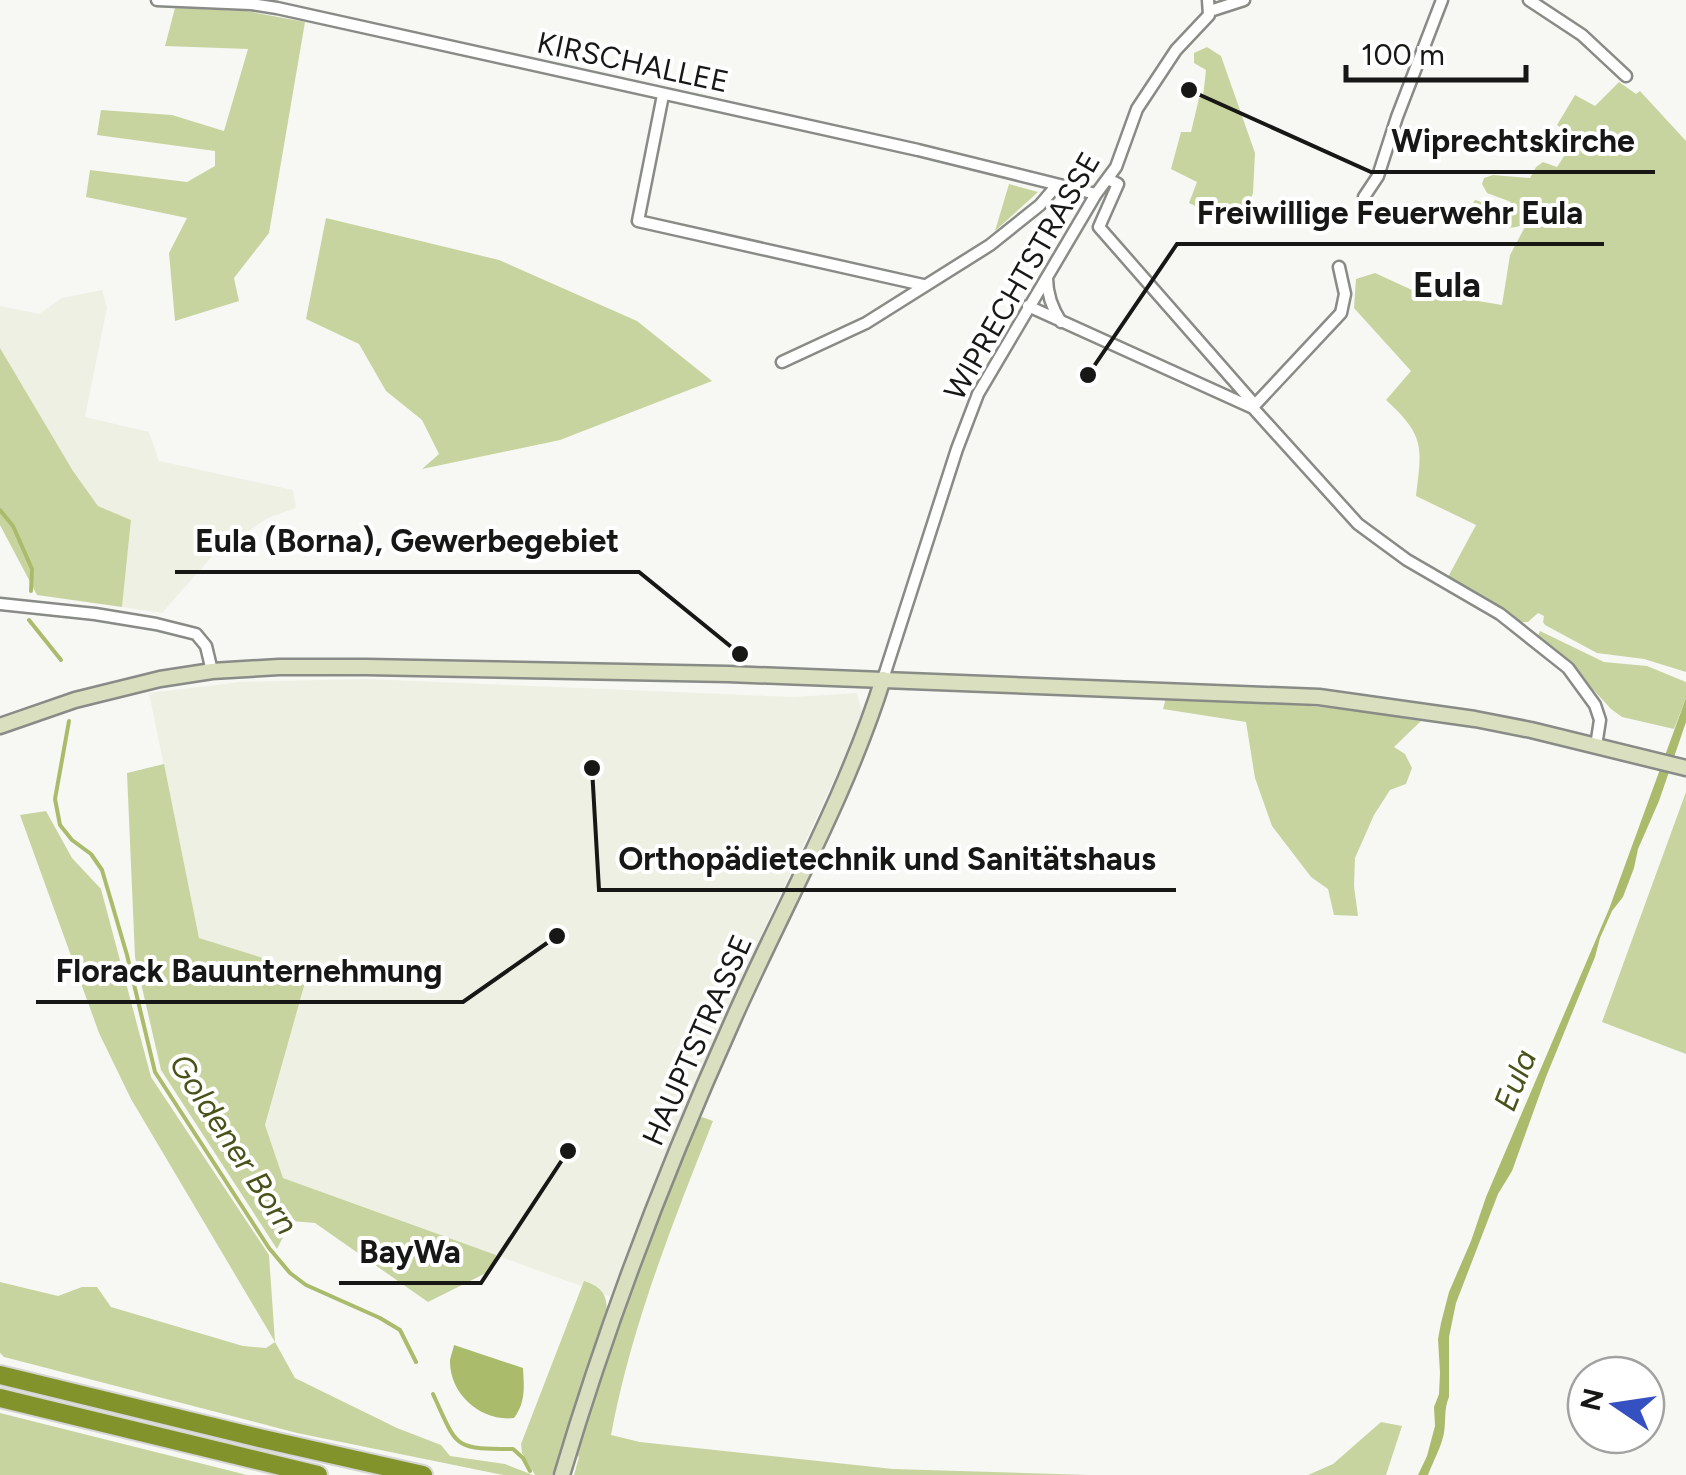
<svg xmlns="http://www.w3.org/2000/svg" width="1686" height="1475" viewBox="0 0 1686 1475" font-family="Figtree,sans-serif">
	<rect width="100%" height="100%" fill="#f7f8f4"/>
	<!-- built -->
	<path fill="#edf0e3" d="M102 290 107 308 85 417 149 432 159 461 293 490 296 508 268 518 215 553 162 613 122 607 131 520 98 506 73 471 0 348V306L39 314 62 298Z
		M364 679 794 697 857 693 862 712 852 741 755 949 691 1094 614 1298 283 1178 265 1126 308 973 199 938 149 693 240 682Z"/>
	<!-- green -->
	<path fill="#c8d49f" d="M175 8 246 11 305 22 269 233 234 278 239 301 175 321 169 253 187 218 86 197 90 170 187 182 215 166V151L97 135 101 110 172 115 224 131 248 49 165 46Z
		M1207 47 1221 56 1255 153 1253 193 1240 227 1189 203 1197 182 1171 169 1181 132H1191L1199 98 1203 97 1206 70 1194 63V53Z
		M1619 82 1636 94 1640 91 1686 141V672L1644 659 1597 653 1545 625 1543 622 1544 616 1538 613 1528 622H1520L1448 577 1476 525 1416 496C1422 446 1425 436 1386 400L1411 371 1354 308 1356 279 1375 273 1412 290 1502 305 1510 255 1527 223C1506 233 1492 226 1474 212L1472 205 1475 200C1488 202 1492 215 1508 208L1511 202 1487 193 1482 184 1484 178 1493 175 1530 178 1536 167 1543 162 1557 167 1576 138 1557 125 1575 95 1595 106Z
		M1009 184 1038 192 995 231Z
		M326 218 499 260 637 321 712 381 560 440 422 469 439 454 422 420 386 391 359 344 306 319Z
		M0 348 73 471 98 506 131 520 122 607 37 595 0 525Z
		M1540 631 1604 662 1647 666 1686 682V698L1674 729 1622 717 1611 709 1564 658 1538 636Z
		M1166 698 1253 701 1364 711 1421 721 1394 747 1405 754 1412 768 1406 784 1390 790 1374 815 1355 858 1354 886 1358 916 1334 915 1328 889 1311 877 1272 826 1255 778 1246 722 1163 709Z
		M164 764 199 938 308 972 265 1125 283 1178 496 1255 492 1270 428 1302 315 1223 291 1221 277 1249 161 1070 135 957 127 773Z
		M1686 792V1054L1602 1022Z
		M46 811 72 858 101 889 151 1077 269 1255 275 1342 295 1378 397 1428 441 1445 450 1456 505 1464 533 1475H503L297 1433 4 1357 0 1353V1282L58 1296 82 1287H97L111 1307 243 1346 266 1348 275 1342 131 1099 99 1033 20 815Z
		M702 1117 713 1121C673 1222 631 1327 611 1435L640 1442 893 1469 1090 1475H574L579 1457 577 1455C613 1341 652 1229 698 1120Z
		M584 1281C604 1287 609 1298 606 1319L552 1475H535L522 1453 521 1444Z
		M0 1413 247 1475H0Z
		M1381 1422 1402 1426 1386 1475H1308L1333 1464Z"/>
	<!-- water -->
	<path fill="#abbb6c" d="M1686 698V722L1659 801 1638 849 1634 868 1623 897 1612 911 1600 938 1595 957 1546 1077 1512 1171 1498 1194 1456 1303 1449 1337V1397C1444 1408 1446 1420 1444 1433 1441 1448 1433 1461 1428 1475H1418L1427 1456 1435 1426 1434 1407 1439 1394 1440 1373 1438 1339 1441 1323 1449 1292 1471 1241 1486 1197 1609 909Z
		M454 1345 523 1368C524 1387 526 1402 514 1418 481 1422 449 1394 450 1360 451 1355 453 1350 454 1345Z"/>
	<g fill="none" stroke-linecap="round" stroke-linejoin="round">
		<!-- stream -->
		<path stroke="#abbb6c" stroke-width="4" d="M0 510 13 526 32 569 31 591
			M29 620 61 660
			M69 721 55 799 60 825 72 840 91 854 102 870 127 955 155 1072 269 1248 290 1273 306 1285 380 1318 400 1330 416 1362
			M433 1394C458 1448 452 1449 513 1449L523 1458 530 1471"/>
		<!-- street casing -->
		<g stroke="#898b86" stroke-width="15">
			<path id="street" d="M157 0 251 4 277 8 918 150 1096 194
				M1529 0 1582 35 1626 76
				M1210 11 1244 0
				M663 95 638 221 923 285
				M1108 179 1118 184 1099 227 1255 405
				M1364 197 1378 176 1397 117 1442 0
				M1047 278C1047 295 1052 308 1061 322
				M1028 306 1253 408 1358 524 1407 560 1500 614 1568 668 1595 705 1600 720 1596 746
				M782 362 866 323 990 245 1040 205 1057 185
				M1253 407 1341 313 1345 294 1339 267
				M0 604 95 614 156 624 196 634 206 646 212 671
				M883 679 957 449 978 394 1096 194 1116 167 1137 109 1176 50 1209 15 1208 0"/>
		</g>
		<!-- secondary casing -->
		<g stroke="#898b86" stroke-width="19">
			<path id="secondary" d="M0 726 75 700 160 679 212 671 279 667H366L728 674 1319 697 1475 719 1531 730 1686 768
				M562 1475C608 1320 667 1167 733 1020 783 907 846 797 883 679"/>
		</g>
		<!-- highway casing -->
		<g stroke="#d5d5d5" stroke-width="22">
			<path id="highway" d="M0 1375 259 1438 423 1475
				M0 1398 318 1475"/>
		</g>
		<!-- street -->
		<use href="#street" stroke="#fff" stroke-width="10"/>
		<!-- secondary -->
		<use href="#secondary" stroke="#dadfbf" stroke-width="14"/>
		<!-- highway -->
		<use href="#highway" stroke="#83932b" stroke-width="18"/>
	</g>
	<g text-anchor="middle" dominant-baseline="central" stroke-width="8" stroke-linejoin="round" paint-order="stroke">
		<!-- street labels -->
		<g font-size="30" fill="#171715" stroke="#fff">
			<text transform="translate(633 62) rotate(12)">KIRSCHALLEE</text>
			<text transform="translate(1022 276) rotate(-60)">WIPRECHTSTRASSE</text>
			<text transform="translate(697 1040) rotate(-66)">HAUPTSTRASSE</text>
		</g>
		<!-- water labels -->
		<g font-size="32" font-style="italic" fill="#485219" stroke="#fff">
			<text transform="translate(1515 1080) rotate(-68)">Eula</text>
			<text transform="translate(234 1144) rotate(57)">Goldener Born</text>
		</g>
		<!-- quarter labels -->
		<g font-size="35" font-weight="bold" fill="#171715" stroke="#fff">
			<text x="1447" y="285">Eula</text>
		</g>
	</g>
	<!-- callouts -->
	<path fill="none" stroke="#171715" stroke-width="4" d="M1189 90L1371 172H1655M1088 375L1177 244H1604M740 654L639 572H175M592 768L599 890H1176M557 936L463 1002H36M568 1151L481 1283H339"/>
	<g fill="#171715" stroke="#fff" stroke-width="4">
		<circle cx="1189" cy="90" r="10"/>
		<circle cx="1088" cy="375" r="10"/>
		<circle cx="740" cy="654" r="10"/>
		<circle cx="592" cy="768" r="10"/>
		<circle cx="557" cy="936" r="10"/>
		<circle cx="568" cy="1151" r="10"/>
	</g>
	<g font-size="32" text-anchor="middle" font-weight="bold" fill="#171715" stroke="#fff" stroke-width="8" stroke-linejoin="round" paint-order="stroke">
		<text x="1513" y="152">Wiprechtskirche</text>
		<text x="1390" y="224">Freiwillige Feuerwehr Eula</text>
		<text x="407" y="552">Eula (Borna), Gewerbegebiet</text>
		<text x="887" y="870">Orthopädietechnik und Sanitätshaus</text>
		<text x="249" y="982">Florack Bauunternehmung</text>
		<text x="410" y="1263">BayWa</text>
	</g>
	<!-- north arrow -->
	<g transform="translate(1616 1405) rotate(283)"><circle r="48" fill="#ffffff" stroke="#a2a2a1" stroke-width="2.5"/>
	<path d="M0-8L18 38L0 25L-18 38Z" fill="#3450c1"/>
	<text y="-15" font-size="28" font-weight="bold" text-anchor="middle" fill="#171715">N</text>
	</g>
	<!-- scale -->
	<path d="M1346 65v15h180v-15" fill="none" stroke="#171715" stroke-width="5"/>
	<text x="1361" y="65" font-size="30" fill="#171715" stroke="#ffffff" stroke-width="8" paint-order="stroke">100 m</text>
</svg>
